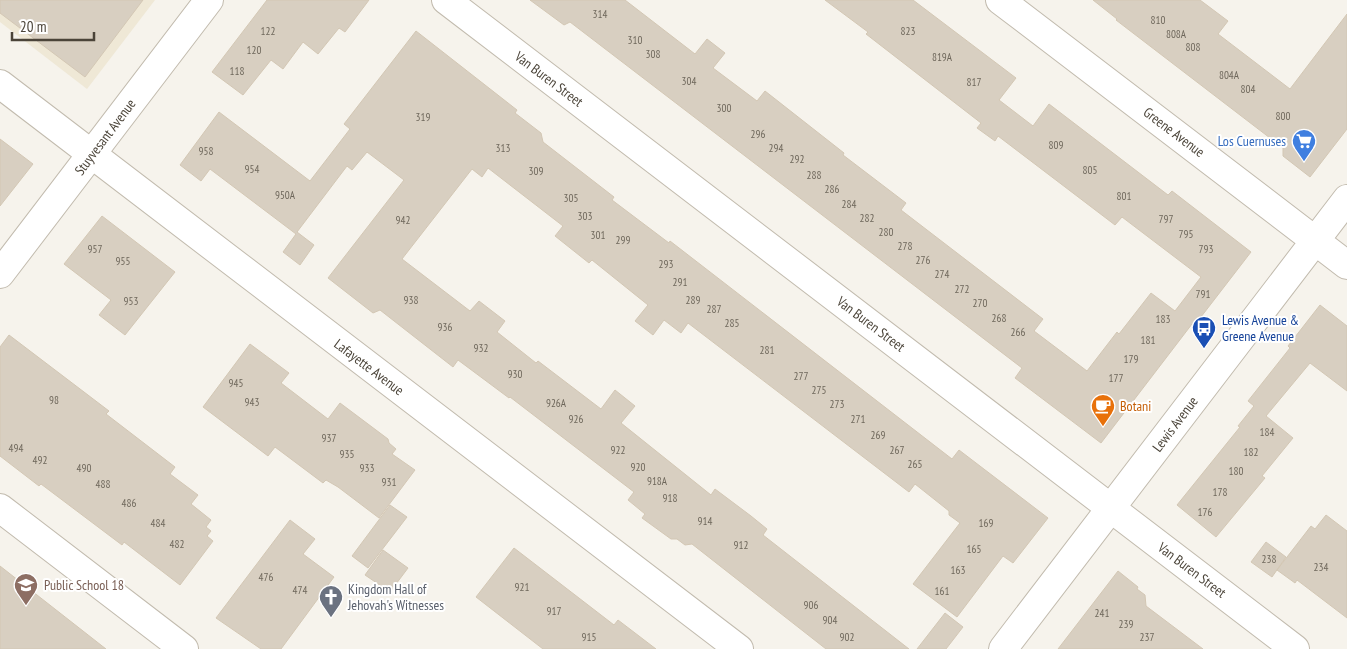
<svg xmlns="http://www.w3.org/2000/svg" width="1347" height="649" viewBox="0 0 1347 649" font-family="'PT Sans Narrow',sans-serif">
	<rect width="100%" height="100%" fill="#f6f3ec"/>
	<!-- education -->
	<path fill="#efe8d6" d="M0 0H155L87 89 0 22Z"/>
	<!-- building -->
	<path fill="#d8cfc1" stroke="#d3c7b4" d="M0 0H143L85 77 0 13Z
		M267 0H369L345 32 339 28 318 54 303 42 283 69 271 60 243 95 212 72Z
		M530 0H625L695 54 707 39 725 53 713 68 757 101 765 91 844 153 843 155 906 203 901 210 1043 319 1034 331 1087 371 1117 332 1119 334 1151 293 1175 311 1201 277 1122 217 1115 225 998 136 995 141 977 128 981 123 866 34 868 32 825 0H913L1016 78 999 100 1033 126 1049 104 1168 195 1172 191 1251 252 1194 326 1192 324 1101 443 1015 378 1022 368 570 22 564 25Z
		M1093 0H1200L1228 21 1218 34 1290 89 1347 14V129L1310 177 1283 156V148L1116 20 1117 19Z
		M416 31 517 110 515 113 541 133 543 142 614 197 612 200 669 243 670 241 952 459 959 450 1048 518 1013 563 1003 556 957 617 913 584 960 523 949 515V511L915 484 909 492 688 323 681 333 664 320 653 335 635 321 648 305 592 260 589 263 555 236 563 226 488 168 482 177 472 169 402 259 470 311 479 301 505 321 497 332 536 363 538 361 601 409 615 390 635 406 621 423 711 495 715 489 751 516 767 529 763 535 909 649H826L692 544 685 545 677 539H671L642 518 645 514 628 500 634 492 510 397 509 398 458 360 453 367 380 310 373 313 328 278 404 180 367 152 352 170 347 166 297 232 314 245 300 265 283 252 296 234 210 169 201 181 180 165 219 112 310 181 350 129 344 124Z
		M0 139 33 164 0 206Z
		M102 216 175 272 125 335 99 315 111 300 64 264Z
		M1320 305 1347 326V391L1310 363 1266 416 1293 438 1262 476 1265 478 1216 537 1177 505 1240 427 1238 426 1254 406 1248 401 1290 348 1288 346Z
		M9 335 109 411 106 414 175 467 170 474 198 495 191 504 211 520 206 527 211 531 207 536 213 541 180 585 124 542 122 545 41 484 39 486 0 456V347Z
		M250 344 289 373 281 383 328 419 340 403 388 439 389 443 396 449 392 454 415 470 379 518 338 487 326 480 323 483 275 447 268 456 203 407Z
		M390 505 407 517 368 568 352 556Z
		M1326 515 1347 531V618L1297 580 1295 583 1277 570 1311 526 1315 529Z
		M290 520 315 539 303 554 334 577 281 649H261L216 618Z
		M1266 542 1286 557 1272 577 1251 562Z
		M514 548 614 625 618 620 656 649H543L476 597Z
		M383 550 408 568 390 592 365 575Z
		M0 566 106 649H0Z
		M1118 571 1138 587 1137 589 1145 595 1146 606 1203 649H1058Z
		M945 613 963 627 946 649H917Z"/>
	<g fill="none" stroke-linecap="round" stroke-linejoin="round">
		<!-- minor casing -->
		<g stroke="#c2bbae" stroke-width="30">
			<path id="minor" d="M446 0 1295 649
				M1000 0 1347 265
				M0 84 739 649
				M0 274 209 0
				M0 508 184 649
				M1003 649 1347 199"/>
		</g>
		<!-- minor -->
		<use href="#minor" stroke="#fff" stroke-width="28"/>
	</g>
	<!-- icons -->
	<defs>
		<g id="supermarket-pin" transform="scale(1.25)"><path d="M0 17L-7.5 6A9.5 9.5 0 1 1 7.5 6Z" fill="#3f7fe0" stroke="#fff"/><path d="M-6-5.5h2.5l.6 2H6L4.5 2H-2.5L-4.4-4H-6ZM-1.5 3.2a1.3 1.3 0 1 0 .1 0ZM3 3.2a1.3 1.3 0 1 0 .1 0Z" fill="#fff"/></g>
		<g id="bus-pin" transform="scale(1.25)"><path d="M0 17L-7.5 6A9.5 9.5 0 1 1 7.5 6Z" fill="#1a4fb4" stroke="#fff"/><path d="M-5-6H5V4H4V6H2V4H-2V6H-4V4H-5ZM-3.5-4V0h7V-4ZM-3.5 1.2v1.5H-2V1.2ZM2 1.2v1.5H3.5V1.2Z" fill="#fff"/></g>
		<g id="cafe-pin" transform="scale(1.25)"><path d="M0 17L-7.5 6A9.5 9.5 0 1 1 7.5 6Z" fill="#e8710a" stroke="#fff"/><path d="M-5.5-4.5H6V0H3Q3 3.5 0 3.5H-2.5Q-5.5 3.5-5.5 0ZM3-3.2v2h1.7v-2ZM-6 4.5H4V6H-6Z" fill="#fff"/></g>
		<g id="school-pin" transform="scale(1.25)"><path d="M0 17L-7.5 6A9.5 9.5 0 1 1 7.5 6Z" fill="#8d6e63" stroke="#fff"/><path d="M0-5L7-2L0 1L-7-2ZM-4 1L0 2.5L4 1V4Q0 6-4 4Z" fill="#fff"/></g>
		<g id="church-pin" transform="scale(1.25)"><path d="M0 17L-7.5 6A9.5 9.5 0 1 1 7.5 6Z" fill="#6b7280" stroke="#fff"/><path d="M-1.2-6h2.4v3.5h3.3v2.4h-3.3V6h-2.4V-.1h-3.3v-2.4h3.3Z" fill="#fff"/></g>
	</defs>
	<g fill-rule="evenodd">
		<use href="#supermarket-pin" x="1304" y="141"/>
		<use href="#bus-pin" x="1204" y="328"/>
		<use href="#cafe-pin" x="1103" y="406"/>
		<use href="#school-pin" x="26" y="585"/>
		<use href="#church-pin" x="331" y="597"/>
	</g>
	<g text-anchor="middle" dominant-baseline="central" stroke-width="4" stroke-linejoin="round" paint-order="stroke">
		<!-- number labels -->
		<g font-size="11" fill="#6e675b">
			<text x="600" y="14">314</text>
			<text x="1158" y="20">810</text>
			<text x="268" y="31">122</text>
			<text x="908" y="31">823</text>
			<text x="1176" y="34">808A</text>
			<text x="635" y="40">310</text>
			<text x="1193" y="47">808</text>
			<text x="254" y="50">120</text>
			<text x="653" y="54">308</text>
			<text x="942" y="57">819A</text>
			<text x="237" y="71">118</text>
			<text x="1229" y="75">804A</text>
			<text x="689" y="81">304</text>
			<text x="974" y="82">817</text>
			<text x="1248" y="89">804</text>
			<text x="724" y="108">300</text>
			<text x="1283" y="116">800</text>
			<text x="423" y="117">319</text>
			<text x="758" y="134">296</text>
			<text x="1056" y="145">809</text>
			<text x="503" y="148">313</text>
			<text x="776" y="148">294</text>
			<text x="206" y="151">958</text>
			<text x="797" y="159">292</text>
			<text x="252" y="169">954</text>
			<text x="1090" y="170">805</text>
			<text x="536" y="171">309</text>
			<text x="814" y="175">288</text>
			<text x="832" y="189">286</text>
			<text x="285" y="195">950A</text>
			<text x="1124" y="196">801</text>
			<text x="571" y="198">305</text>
			<text x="849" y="204">284</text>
			<text x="585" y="216">303</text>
			<text x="867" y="218">282</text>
			<text x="1166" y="219">797</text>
			<text x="403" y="220">942</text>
			<text x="886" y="232">280</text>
			<text x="1186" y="234">795</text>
			<text x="598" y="235">301</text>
			<text x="623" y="240">299</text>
			<text x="905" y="246">278</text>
			<text x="95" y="249">957</text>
			<text x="1206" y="249">793</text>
			<text x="923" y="260">276</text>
			<text x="123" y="261">955</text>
			<text x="666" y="264">293</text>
			<text x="942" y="274">274</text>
			<text x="680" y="282">291</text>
			<text x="962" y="289">272</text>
			<text x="1203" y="294">791</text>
			<text x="411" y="300">938</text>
			<text x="693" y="300">289</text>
			<text x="131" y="301">953</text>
			<text x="980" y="303">270</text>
			<text x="714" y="309">287</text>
			<text x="999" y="318">268</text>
			<text x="1163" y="319">183</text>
			<text x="732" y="323">285</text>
			<text x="445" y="327">936</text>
			<text x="1018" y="332">266</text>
			<text x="1148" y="340">181</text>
			<text x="481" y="348">932</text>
			<text x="767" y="350">281</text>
			<text x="1131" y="359">179</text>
			<text x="515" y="374">930</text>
			<text x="801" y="376">277</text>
			<text x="1116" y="378">177</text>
			<text x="236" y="383">945</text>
			<text x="819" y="390">275</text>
			<text x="54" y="400">98</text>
			<text x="252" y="402">943</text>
			<text x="556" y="403">926A</text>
			<text x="837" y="404">273</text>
			<text x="576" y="419">926</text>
			<text x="858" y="419">271</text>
			<text x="1267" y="432">184</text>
			<text x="878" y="435">269</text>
			<text x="329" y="438">937</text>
			<text x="16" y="448">494</text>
			<text x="618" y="450">922</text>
			<text x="897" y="450">267</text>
			<text x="1251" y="452">182</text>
			<text x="347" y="454">935</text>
			<text x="40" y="460">492</text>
			<text x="915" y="464">265</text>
			<text x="638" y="467">920</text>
			<text x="84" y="468">490</text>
			<text x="367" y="468">933</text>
			<text x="1236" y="471">180</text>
			<text x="657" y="481">918A</text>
			<text x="389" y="482">931</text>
			<text x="103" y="484">488</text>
			<text x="1220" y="492">178</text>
			<text x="670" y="498">918</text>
			<text x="129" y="503">486</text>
			<text x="1205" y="512">176</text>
			<text x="705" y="521">914</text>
			<text x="158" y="523">484</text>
			<text x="986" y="523">169</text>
			<text x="177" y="544">482</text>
			<text x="741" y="545">912</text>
			<text x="974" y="549">165</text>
			<text x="1269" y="559">238</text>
			<text x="1321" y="567">234</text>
			<text x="958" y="570">163</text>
			<text x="266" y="577">476</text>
			<text x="522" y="587">921</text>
			<text x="300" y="590">474</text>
			<text x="942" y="591">161</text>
			<text x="811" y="605">906</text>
			<text x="554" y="611">917</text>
			<text x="1102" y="613">241</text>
			<text x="830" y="620">904</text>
			<text x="1126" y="624">239</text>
			<text x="589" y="637">915</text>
			<text x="847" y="637">902</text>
			<text x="1147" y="637">237</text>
		</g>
		<!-- street labels -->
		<g font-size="14" fill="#4b4439" stroke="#fff">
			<text transform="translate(549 79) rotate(37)">Van Buren Street</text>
			<text transform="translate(1174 132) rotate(37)">Greene Avenue</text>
			<text transform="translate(105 137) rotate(-53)">Stuyvesant Avenue</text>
			<text transform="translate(871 324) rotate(37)">Van Buren Street</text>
			<text transform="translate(369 367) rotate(37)">Lafayette Avenue</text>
			<text transform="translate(1175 424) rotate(-53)">Lewis Avenue</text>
			<text transform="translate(1192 570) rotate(37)">Van Buren Street</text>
		</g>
		<!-- shop labels -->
		<g font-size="14" fill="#366cbe" stroke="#fff" text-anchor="end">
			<text x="1286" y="141">Los Cuernuses</text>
		</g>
		<!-- transit labels -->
		<g font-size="14" fill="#164399" stroke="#fff" text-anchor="start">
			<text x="1222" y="320">Lewis Avenue &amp;<tspan x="1222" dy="16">Greene Avenue</tspan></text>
		</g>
		<!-- food labels -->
		<g font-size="14" fill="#c56008" stroke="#fff" text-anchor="start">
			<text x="1120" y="406">Botani</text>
		</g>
		<!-- education labels -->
		<g font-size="14" fill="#785e54" stroke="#fff" text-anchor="start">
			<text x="44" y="585">Public School 18</text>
		</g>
		<!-- worship labels -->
		<g font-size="14" fill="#5b616d" stroke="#fff" text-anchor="start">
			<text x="348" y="589">Kingdom Hall of<tspan x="348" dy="16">Jehovah's Witnesses</tspan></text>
		</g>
	</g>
	<!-- scale -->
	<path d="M12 32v8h82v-8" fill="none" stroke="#4b4439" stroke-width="2.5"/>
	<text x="20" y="32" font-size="15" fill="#4b4439" stroke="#ffffff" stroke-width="4" paint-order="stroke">20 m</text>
</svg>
